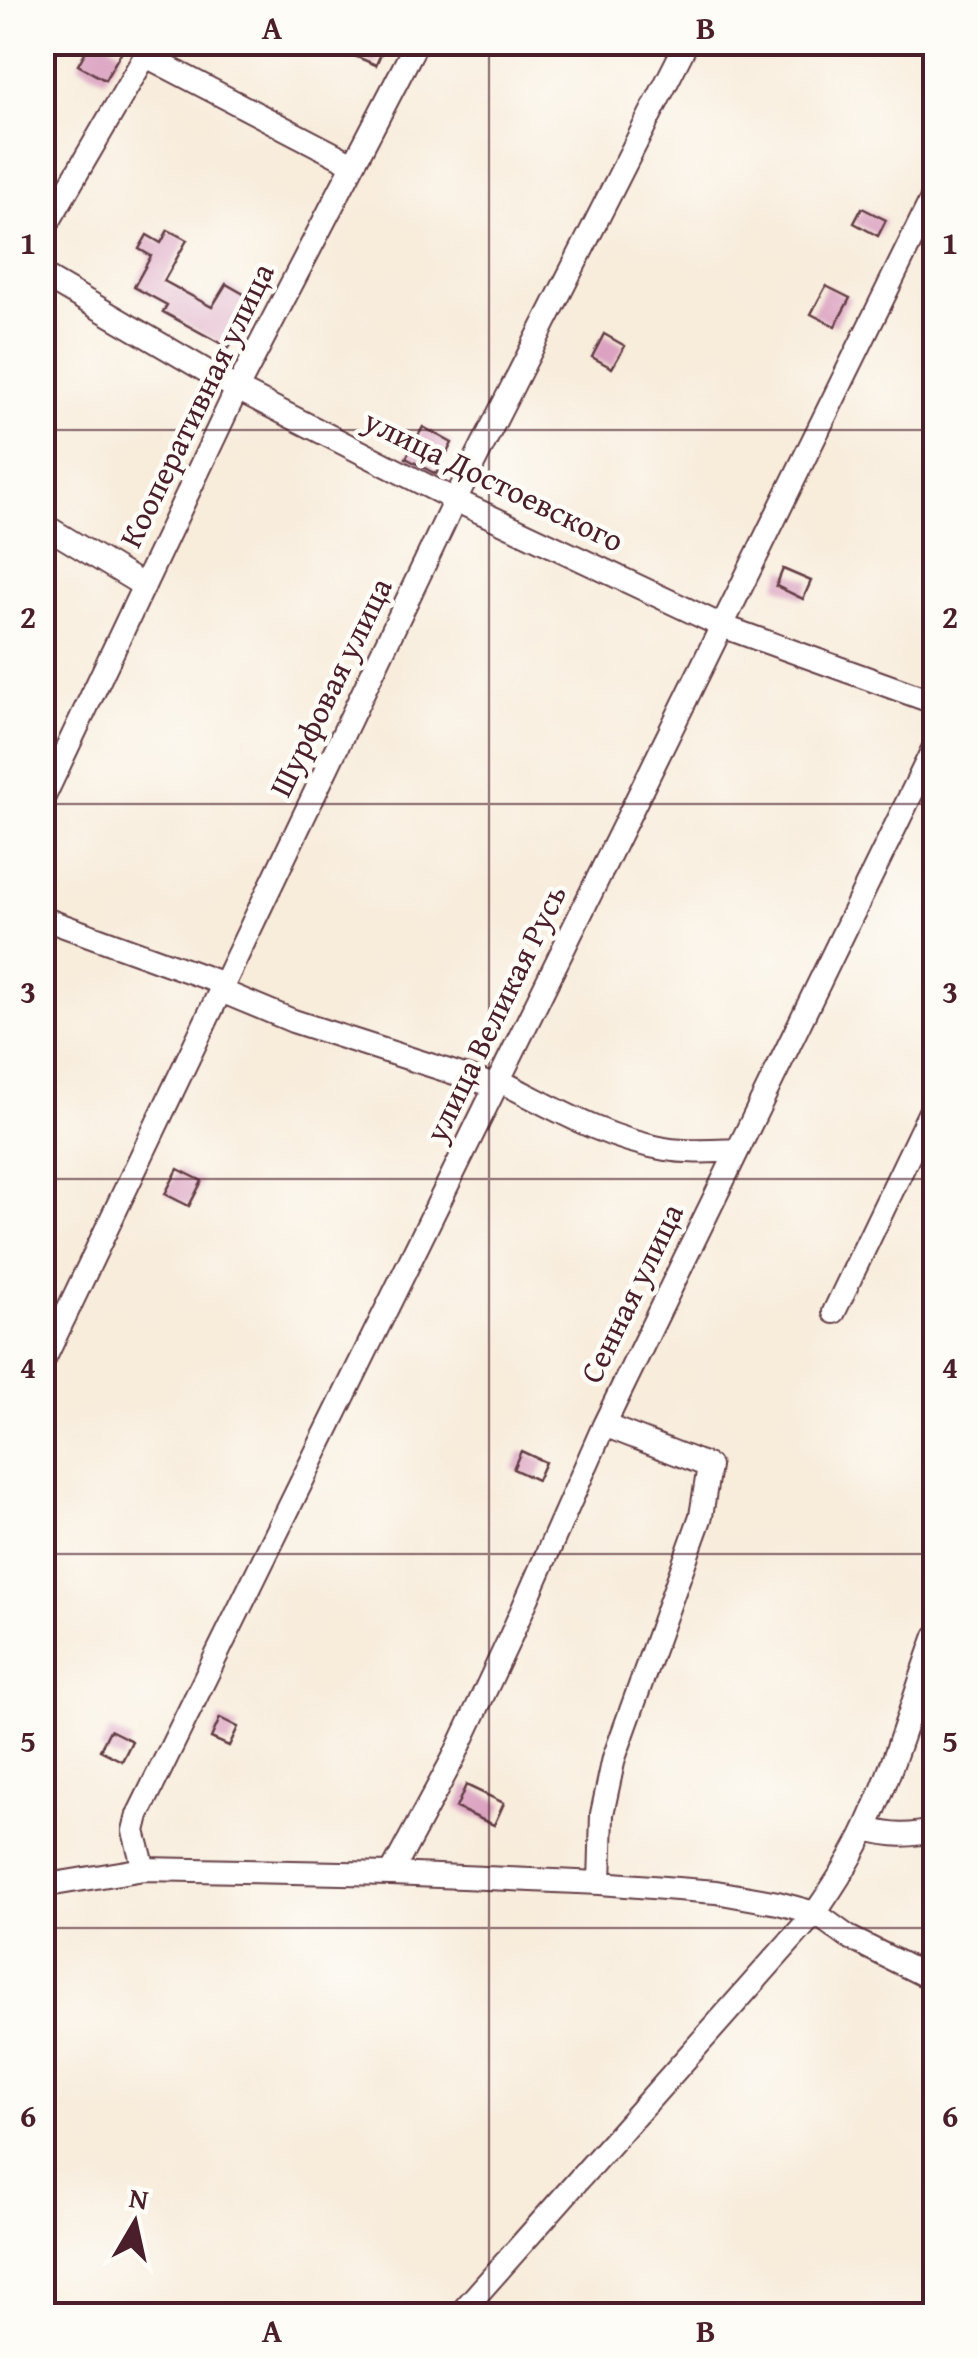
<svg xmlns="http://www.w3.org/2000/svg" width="978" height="2358" viewBox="0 0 978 2358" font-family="'Gentium Book Plus',serif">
	<rect width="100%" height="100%" fill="#fdfcf7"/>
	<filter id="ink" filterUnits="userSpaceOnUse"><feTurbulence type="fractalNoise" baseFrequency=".01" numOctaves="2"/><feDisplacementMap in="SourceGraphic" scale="20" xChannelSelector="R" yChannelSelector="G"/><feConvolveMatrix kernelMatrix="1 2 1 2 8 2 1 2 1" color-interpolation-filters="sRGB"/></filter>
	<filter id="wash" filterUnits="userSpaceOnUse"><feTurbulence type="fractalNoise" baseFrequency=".0048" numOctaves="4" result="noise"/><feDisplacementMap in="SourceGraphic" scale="40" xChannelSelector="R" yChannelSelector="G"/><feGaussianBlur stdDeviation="2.25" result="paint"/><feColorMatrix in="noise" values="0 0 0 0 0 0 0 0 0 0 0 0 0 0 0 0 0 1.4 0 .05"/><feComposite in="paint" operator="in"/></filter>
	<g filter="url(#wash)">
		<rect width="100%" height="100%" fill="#f8ecdb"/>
		<g id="blocks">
			<!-- building -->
			<path fill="#dba3c1" d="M91 42H107L122 51 105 80 78 65Z
				M355 42H386L376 65 350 54Z
				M862 208 886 220 878 236 854 223Z
				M168 230 187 240 164 281 212 307 226 284 256 301 229 348 163 312 167 305 134 287 151 256 139 249 147 235 161 243Z
				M826 286 850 298 835 326 811 314Z
				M604 334 625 346 612 368 592 357Z
				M423 427 452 443 436 474 406 458Z
				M783 569 811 581 803 599 776 586Z
				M178 1169 202 1181 189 1206 165 1194Z
				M521 1451 545 1462 537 1480 513 1469Z
				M220 1718 238 1727 229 1746 211 1738Z
				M110 1730 132 1741 122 1761 100 1750Z
				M466 1785 504 1803 494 1825 456 1808Z"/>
		</g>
	</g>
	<g filter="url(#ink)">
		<use href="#blocks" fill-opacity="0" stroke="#643e45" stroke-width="2.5"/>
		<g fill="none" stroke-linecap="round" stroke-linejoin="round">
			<!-- minor casing -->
			<g stroke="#643e45" stroke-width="26">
				<path id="minor" d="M146 56 353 164
					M42 233 151 46
					M42 275 237 389 455 500 722 626 936 703
					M42 524 144 586
					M42 801 237 389 417 42
					M42 918 224 984
					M221 991 293 1021 495 1086
					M498 1080C552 1107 605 1139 665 1149 688 1153 713 1151 736 1150
					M834 1312 936 1099
					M42 1364 455 500 687 42
					M866 1829C893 1836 908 1837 936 1830
					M144 1869 134 1831 138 1815 936 190
					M391 1874 453 1759 509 1640 604 1425 936 743
					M600 1883 602 1814 614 1758 701 1516 709 1466 604 1425
					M42 1886 144 1869 391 1874 600 1883 716 1892 778 1903 815 1913 848 1937 936 1981
					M458 2316 815 1913C834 1886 853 1857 867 1826 895 1765 913 1699 936 1636"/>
			</g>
			<!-- minor -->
			<use href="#minor" stroke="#fff" stroke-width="22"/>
		</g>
	</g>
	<!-- grid -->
	<path fill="none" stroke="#4a1f2b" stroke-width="2.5" stroke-opacity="0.55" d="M489 42V2316M42 430H936M42 804H936M42 1179H936M42 1554H936M42 1928H936"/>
	<g text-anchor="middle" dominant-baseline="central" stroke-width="9" stroke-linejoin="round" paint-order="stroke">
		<!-- street labels -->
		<g font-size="32" fill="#4a1f2b" stroke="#fdfcf7">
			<text transform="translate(196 405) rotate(-64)">Кооперативная улица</text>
			<text transform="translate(494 480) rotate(26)">улица Достоевского</text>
			<text transform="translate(330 687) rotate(-64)">Шурфовая улица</text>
			<text transform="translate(495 1013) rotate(-64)">улица Великая Русь</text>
			<text transform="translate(631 1293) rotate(-64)">Сенная улица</text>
		</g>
	</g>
	<!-- margin -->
	<rect width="978" height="2358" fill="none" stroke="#fdfcf7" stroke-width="110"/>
	<!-- north arrow -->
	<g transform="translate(135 2223) rotate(9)" stroke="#fdfcf7" stroke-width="8" paint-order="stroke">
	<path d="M0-8L18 38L0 25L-18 38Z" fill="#4a1f2b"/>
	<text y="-15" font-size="28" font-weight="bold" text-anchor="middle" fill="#4a1f2b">N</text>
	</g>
	<rect x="55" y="55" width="868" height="2248" fill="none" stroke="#4a1f2b" stroke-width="4"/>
	<g font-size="32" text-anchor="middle" font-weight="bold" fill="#4a1f2b">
		<text x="272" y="39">A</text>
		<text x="706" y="39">B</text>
		<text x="28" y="254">1</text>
		<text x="950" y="254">1</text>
		<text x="28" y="628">2</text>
		<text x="950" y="628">2</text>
		<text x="28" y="1003">3</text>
		<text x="950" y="1003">3</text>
		<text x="28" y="1378">4</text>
		<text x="950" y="1378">4</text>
		<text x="28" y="1752">5</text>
		<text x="950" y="1752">5</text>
		<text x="28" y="2127">6</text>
		<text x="950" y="2127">6</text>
		<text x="272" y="2342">A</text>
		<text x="706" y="2342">B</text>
	</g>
</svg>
